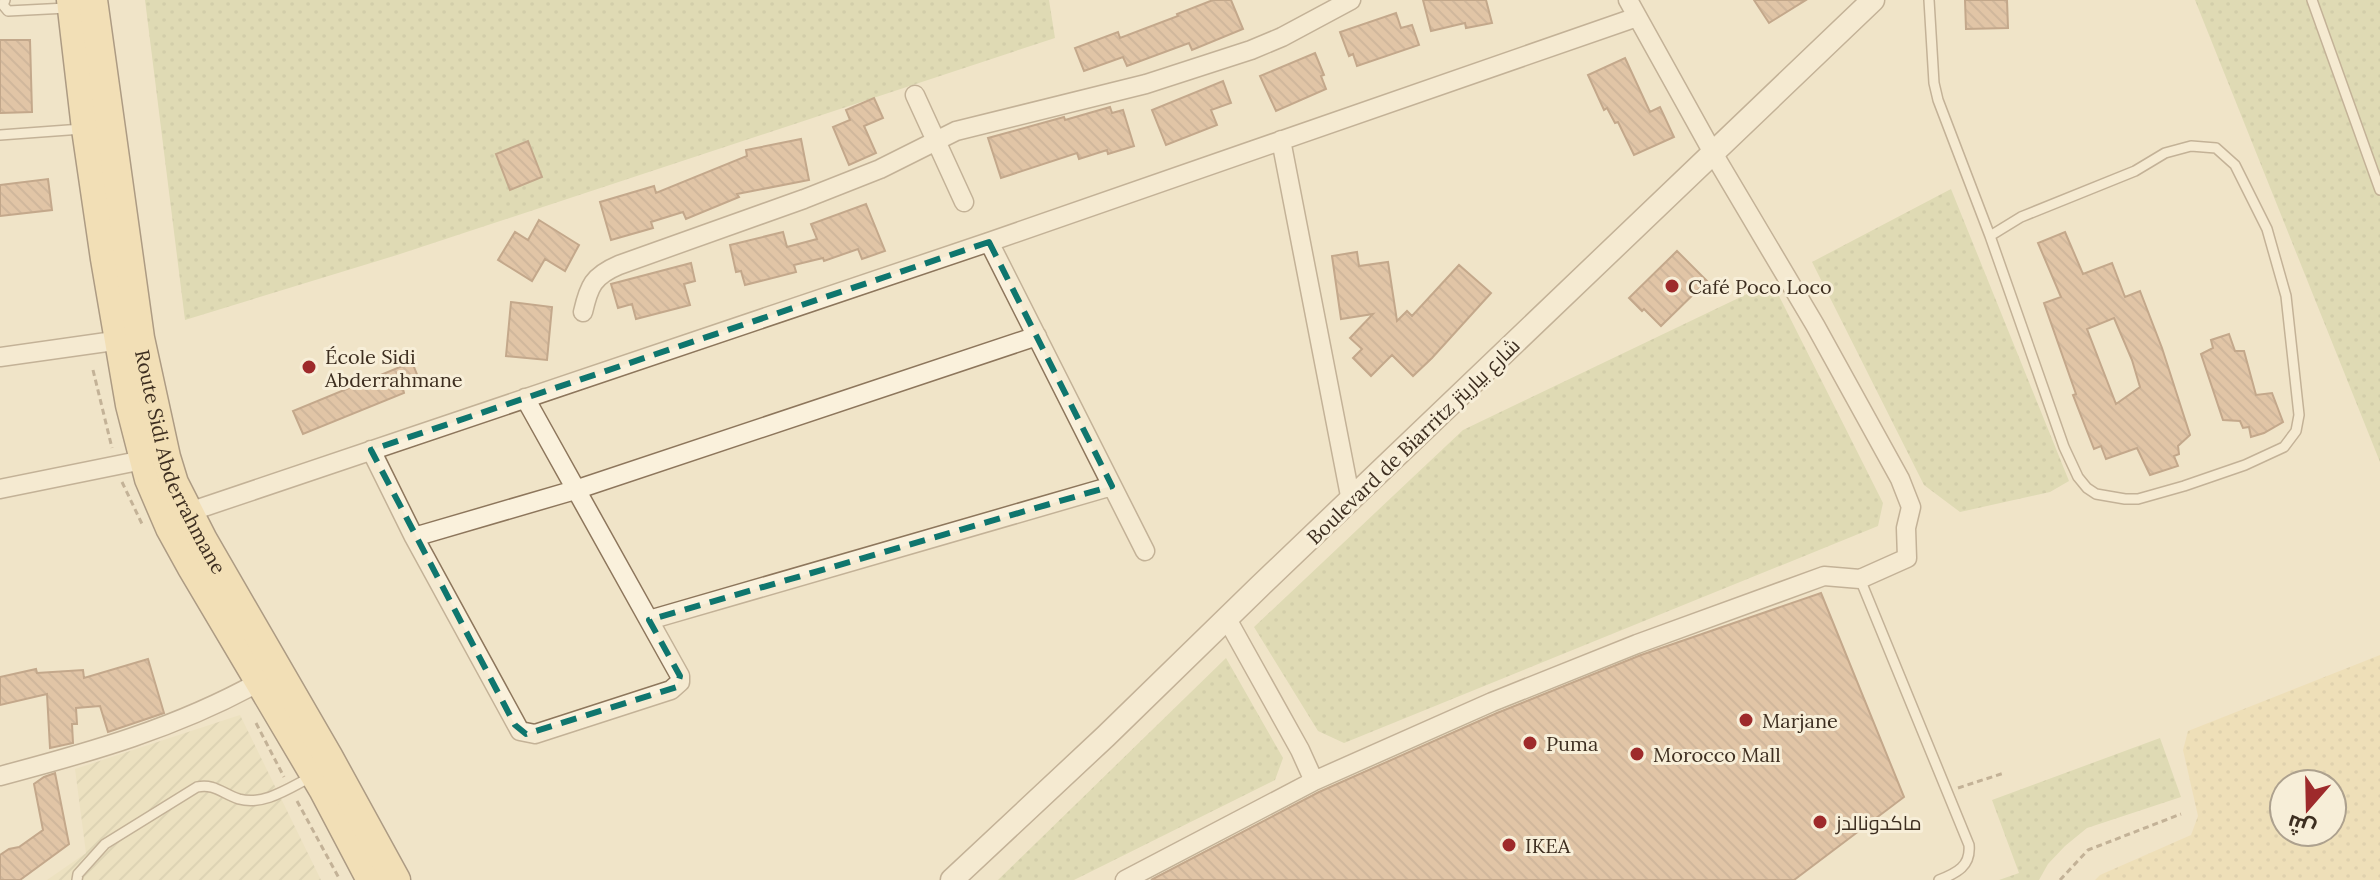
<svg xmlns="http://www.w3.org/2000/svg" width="2380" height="880" viewBox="0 0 2380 880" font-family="Lora,Cairo,serif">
	<defs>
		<pattern id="farmland-furrows" width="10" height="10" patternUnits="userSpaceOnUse" patternTransform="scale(2)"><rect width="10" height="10" fill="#e6deb5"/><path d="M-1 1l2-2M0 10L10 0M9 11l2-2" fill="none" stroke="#c6bf9b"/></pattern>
		<pattern id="grass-dots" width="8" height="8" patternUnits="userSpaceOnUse" patternTransform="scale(2)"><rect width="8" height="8" fill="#c9cf9b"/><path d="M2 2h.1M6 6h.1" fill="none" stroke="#aeb285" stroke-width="1.8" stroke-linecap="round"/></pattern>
		<pattern id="sand-dots" width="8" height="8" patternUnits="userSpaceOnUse" patternTransform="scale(2)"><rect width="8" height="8" fill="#ecd9a5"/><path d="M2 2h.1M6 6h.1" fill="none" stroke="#cbbb8e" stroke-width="1.8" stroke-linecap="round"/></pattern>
		<pattern id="building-back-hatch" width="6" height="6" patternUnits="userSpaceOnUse" patternTransform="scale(2)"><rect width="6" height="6" fill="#cf9f7d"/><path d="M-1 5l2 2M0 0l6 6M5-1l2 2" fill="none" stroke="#a98266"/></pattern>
	</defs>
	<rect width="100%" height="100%" fill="#f0e4c8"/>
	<!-- farmland -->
	<path fill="url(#farmland-furrows)" d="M240 715 321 880H47L86 853 75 769Z"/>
	<!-- grass -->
	<path fill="url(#grass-dots)" d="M145 0H1049L1055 38 397 255 185 320Z
		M2195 0H2380V462Z
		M1951 189 2069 481 2050 492 1960 512 1924 485 1812 262Z
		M1772 282 1883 503 1878 526 1344 743 1318 731 1254 627 1463 430Z
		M1226 658 1283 758 1275 780 1074 880H998Z
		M2160 738 2181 797 2087 828 2065 846 2048 864 2039 880H1999L2019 873 1992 800Z"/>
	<!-- sand -->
	<path fill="url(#sand-dots)" fill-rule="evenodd" d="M2380 655V880H2095L2100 875 2191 835 2198 816 2183 750 2188 731ZM2284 784H2332V832H2284Z"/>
	<!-- building -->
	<path fill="url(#building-back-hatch)" stroke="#8d5f41" stroke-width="2" fill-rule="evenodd" d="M1213 0H1231L1243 29 1192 50 1189 43 1127 66 1123 57 1084 71 1075 48 1118 32 1120 38 1178 16 1177 14Z
		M1423 0H1486L1492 23 1466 28 1465 23 1431 31Z
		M1754 0H1806L1769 23Z
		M1965 0H2007L2008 28 1966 29Z
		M1396 13 1401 28 1412 25 1419 45 1357 66 1353 54 1349 56 1340 32Z
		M0 40H30L32 112 0 113Z
		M1315 53 1324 75 1321 76 1326 89 1276 111 1260 76Z
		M1625 58 1650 112 1660 107 1674 137 1634 155 1618 122 1615 123 1607 108 1604 110 1588 75Z
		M1223 81 1231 103 1211 110 1217 125 1166 145 1152 110Z
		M874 98 883 118 864 126 876 153 849 165 833 127 850 120 846 110Z
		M1110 107 1112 113 1123 110 1134 146 1108 154 1107 150 1079 159 1077 153 1001 178 988 138 1064 117 1065 120Z
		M801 139 809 180 737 194 739 197 686 219 683 212 651 222 653 228 611 240 600 202 654 186 656 193 747 156 746 150Z
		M528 141 542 177 510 190 496 154Z
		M48 179 52 210 0 216V185Z
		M866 204 885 251 862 259 858 249 824 261 823 258 794 265 796 272 745 285 741 271 736 272 730 245 783 232 787 247 817 239 811 224Z
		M539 220 579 245 565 271 545 259 532 281 498 260 515 232 528 240Z
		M2065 232 2083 274 2112 263 2125 297 2140 291 2162 348 2190 435 2178 446 2179 454 2174 456 2178 466 2150 475 2137 448 2106 459 2101 446 2094 449 2073 395 2076 394 2044 303 2061 297 2038 243ZM2114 318 2132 360 2140 387 2116 404 2087 329Z
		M1677 251 1707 281 1661 326 1644 309 1642 311 1629 298Z
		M1357 252 1359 266 1388 262 1397 321 1407 311 1412 316 1459 265 1491 293 1432 358 1413 376 1392 355 1371 376 1353 358 1362 349 1350 338 1373 314 1341 319 1332 256Z
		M691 263 695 281 684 284 690 305 636 319 632 304 618 308 611 284Z
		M511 302 552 307 547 360 506 356Z
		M2229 334 2235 351H2244L2256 395 2272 393 2283 422 2264 433 2251 437 2249 427 2243 428 2240 421 2223 420 2201 354 2213 348 2211 340Z
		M412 362 420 382 403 389 404 393 303 434 293 411Z
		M1821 593 1904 797 1794 880H1151L1319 792 1497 713 1641 655Z
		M148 659 164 713 108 732 100 706 76 708 77 724H72L73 743 50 748 47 694 0 705V677L36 669 37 673 83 670 84 678Z
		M55 773 69 844 20 880H0V855L9 849 19 847 43 830 34 784 44 777Z"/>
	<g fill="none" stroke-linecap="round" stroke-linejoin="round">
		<!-- service casing -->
		<g stroke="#8d765c" stroke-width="12">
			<path id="service" d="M5 0 3 5 8 11 67 8
				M1929 0 1934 83 1938 100 1990 236 2064 447 2078 477 2087 488 2096 494 2125 499H2138L2184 486 2245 465 2284 447 2296 431 2299 415 2286 296 2267 229 2235 165 2216 148 2191 146 2165 153 2135 171 2021 217 1990 236
				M2312 0 2380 190
				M0 135 82 129
				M1860 579 1969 845C1971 866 1957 873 1939 880
				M77 880 78 874 105 844 197 787C214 783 223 794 239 799 264 806 289 788 311 777"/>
		</g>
		<!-- minor casing -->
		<g stroke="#8d765c" stroke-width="21">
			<path id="minor" d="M915 95 964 202
				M1281 140 1351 501
				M989 242 1145 551
				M583 312C589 286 593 276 619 265L804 199 880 169 956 131 1146 84 1251 50 1282 37 1351 0
				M0 357 128 339
				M371 450 414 537 520 731 535 734 671 690 680 682V676L525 398
				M0 489 143 460
				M189 512 989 242 1637 17
				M414 537 575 490 1037 336
				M1227 619 1300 750 1314 781
				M649 620 1112 486
				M0 776C91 752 176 728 259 682
				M1125 880 1314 781 1492 702 1637 644 1824 576 1860 579 1907 558 1906 528 1911 507 1900 479 1815 325 1713 153 1628 0"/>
		</g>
		<!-- tertiary casing -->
		<g stroke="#8d765c" stroke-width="25">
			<path id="tertiary" d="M952 880 1106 736 1259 587 1873 0"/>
		</g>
		<!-- primary casing -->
		<g stroke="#5b4430" stroke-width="31">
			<g id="primary">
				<path d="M71 0 86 129 105 259 130 405 149 479 170 528 191 566 323 789 371 880"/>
				<path id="s1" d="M93 0 140 338 166 457 174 483 203 540 328 756 396 880"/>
			</g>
		</g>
		<!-- path -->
		<path stroke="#8d765c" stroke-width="3" stroke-dasharray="6 4" stroke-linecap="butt" d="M93 370 112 448
			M122 482 143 526
			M256 723 284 777
			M1958 788 2004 773
			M297 801 340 880
			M2060 880 2088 850 2181 814"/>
		<!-- service -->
		<use href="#service" stroke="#faf1dc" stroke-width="9"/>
		<!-- minor -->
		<use href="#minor" stroke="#faf1dc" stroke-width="18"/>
		<!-- tertiary -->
		<use href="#tertiary" stroke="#faf1dc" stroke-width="22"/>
		<!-- primary -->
		<use href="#primary" stroke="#f3d9a0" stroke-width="28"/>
	</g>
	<!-- marked area -->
	<path d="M0 0H2380V880H0ZM989 242 1112 486 649 620 680 676 677 687 526 734 515 725 371 450Z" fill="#f0e4c8" fill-opacity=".55" fill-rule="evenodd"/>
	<path fill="none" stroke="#0f766e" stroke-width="6" stroke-dasharray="16 10" stroke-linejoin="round" d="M989 242 1112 486 649 620 680 676 677 687 526 734 515 725 371 450Z"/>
	<!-- markers -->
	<g fill="#9e2a2b" stroke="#f7eed8" stroke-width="3">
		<circle cx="1672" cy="286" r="8"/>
		<circle cx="309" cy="367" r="8"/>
		<circle cx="1746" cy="720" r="8"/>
		<circle cx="1530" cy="743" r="8"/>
		<circle cx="1637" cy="754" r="8"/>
		<circle cx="1820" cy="822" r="8"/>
		<circle cx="1509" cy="845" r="8"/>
	</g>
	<g text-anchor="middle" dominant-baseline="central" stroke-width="6" stroke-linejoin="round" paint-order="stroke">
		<!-- poi labels -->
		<g font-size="20" fill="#3d2e20" stroke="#f7eed8" text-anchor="start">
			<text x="1688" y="286">Café Poco Loco</text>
			<text x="325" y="356">École Sidi<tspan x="325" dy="23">Abderrahmane</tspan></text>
			<text x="1762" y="720">Marjane</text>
			<text x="1546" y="743">Puma</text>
			<text x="1653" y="754">Morocco Mall</text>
			<text x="1836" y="822">ماكدونالدز</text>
			<text x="1525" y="845">IKEA</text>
		</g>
		<!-- street labels -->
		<g font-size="20" fill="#3d2e20" stroke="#f7eed8">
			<text transform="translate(1413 441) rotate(-44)">Boulevard de Biarritz شارع بياريتز</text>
			<text stroke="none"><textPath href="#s1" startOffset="472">Route Sidi Abderrahmane</textPath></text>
		</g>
	</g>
	<!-- north arrow -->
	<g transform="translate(2308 808) rotate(200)"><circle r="38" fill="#f7eed8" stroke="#ada18e" stroke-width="2"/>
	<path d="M0-6L14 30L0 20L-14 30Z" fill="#9e2a2b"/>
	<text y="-12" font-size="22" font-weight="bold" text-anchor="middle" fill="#3d2e20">ش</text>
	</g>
</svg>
